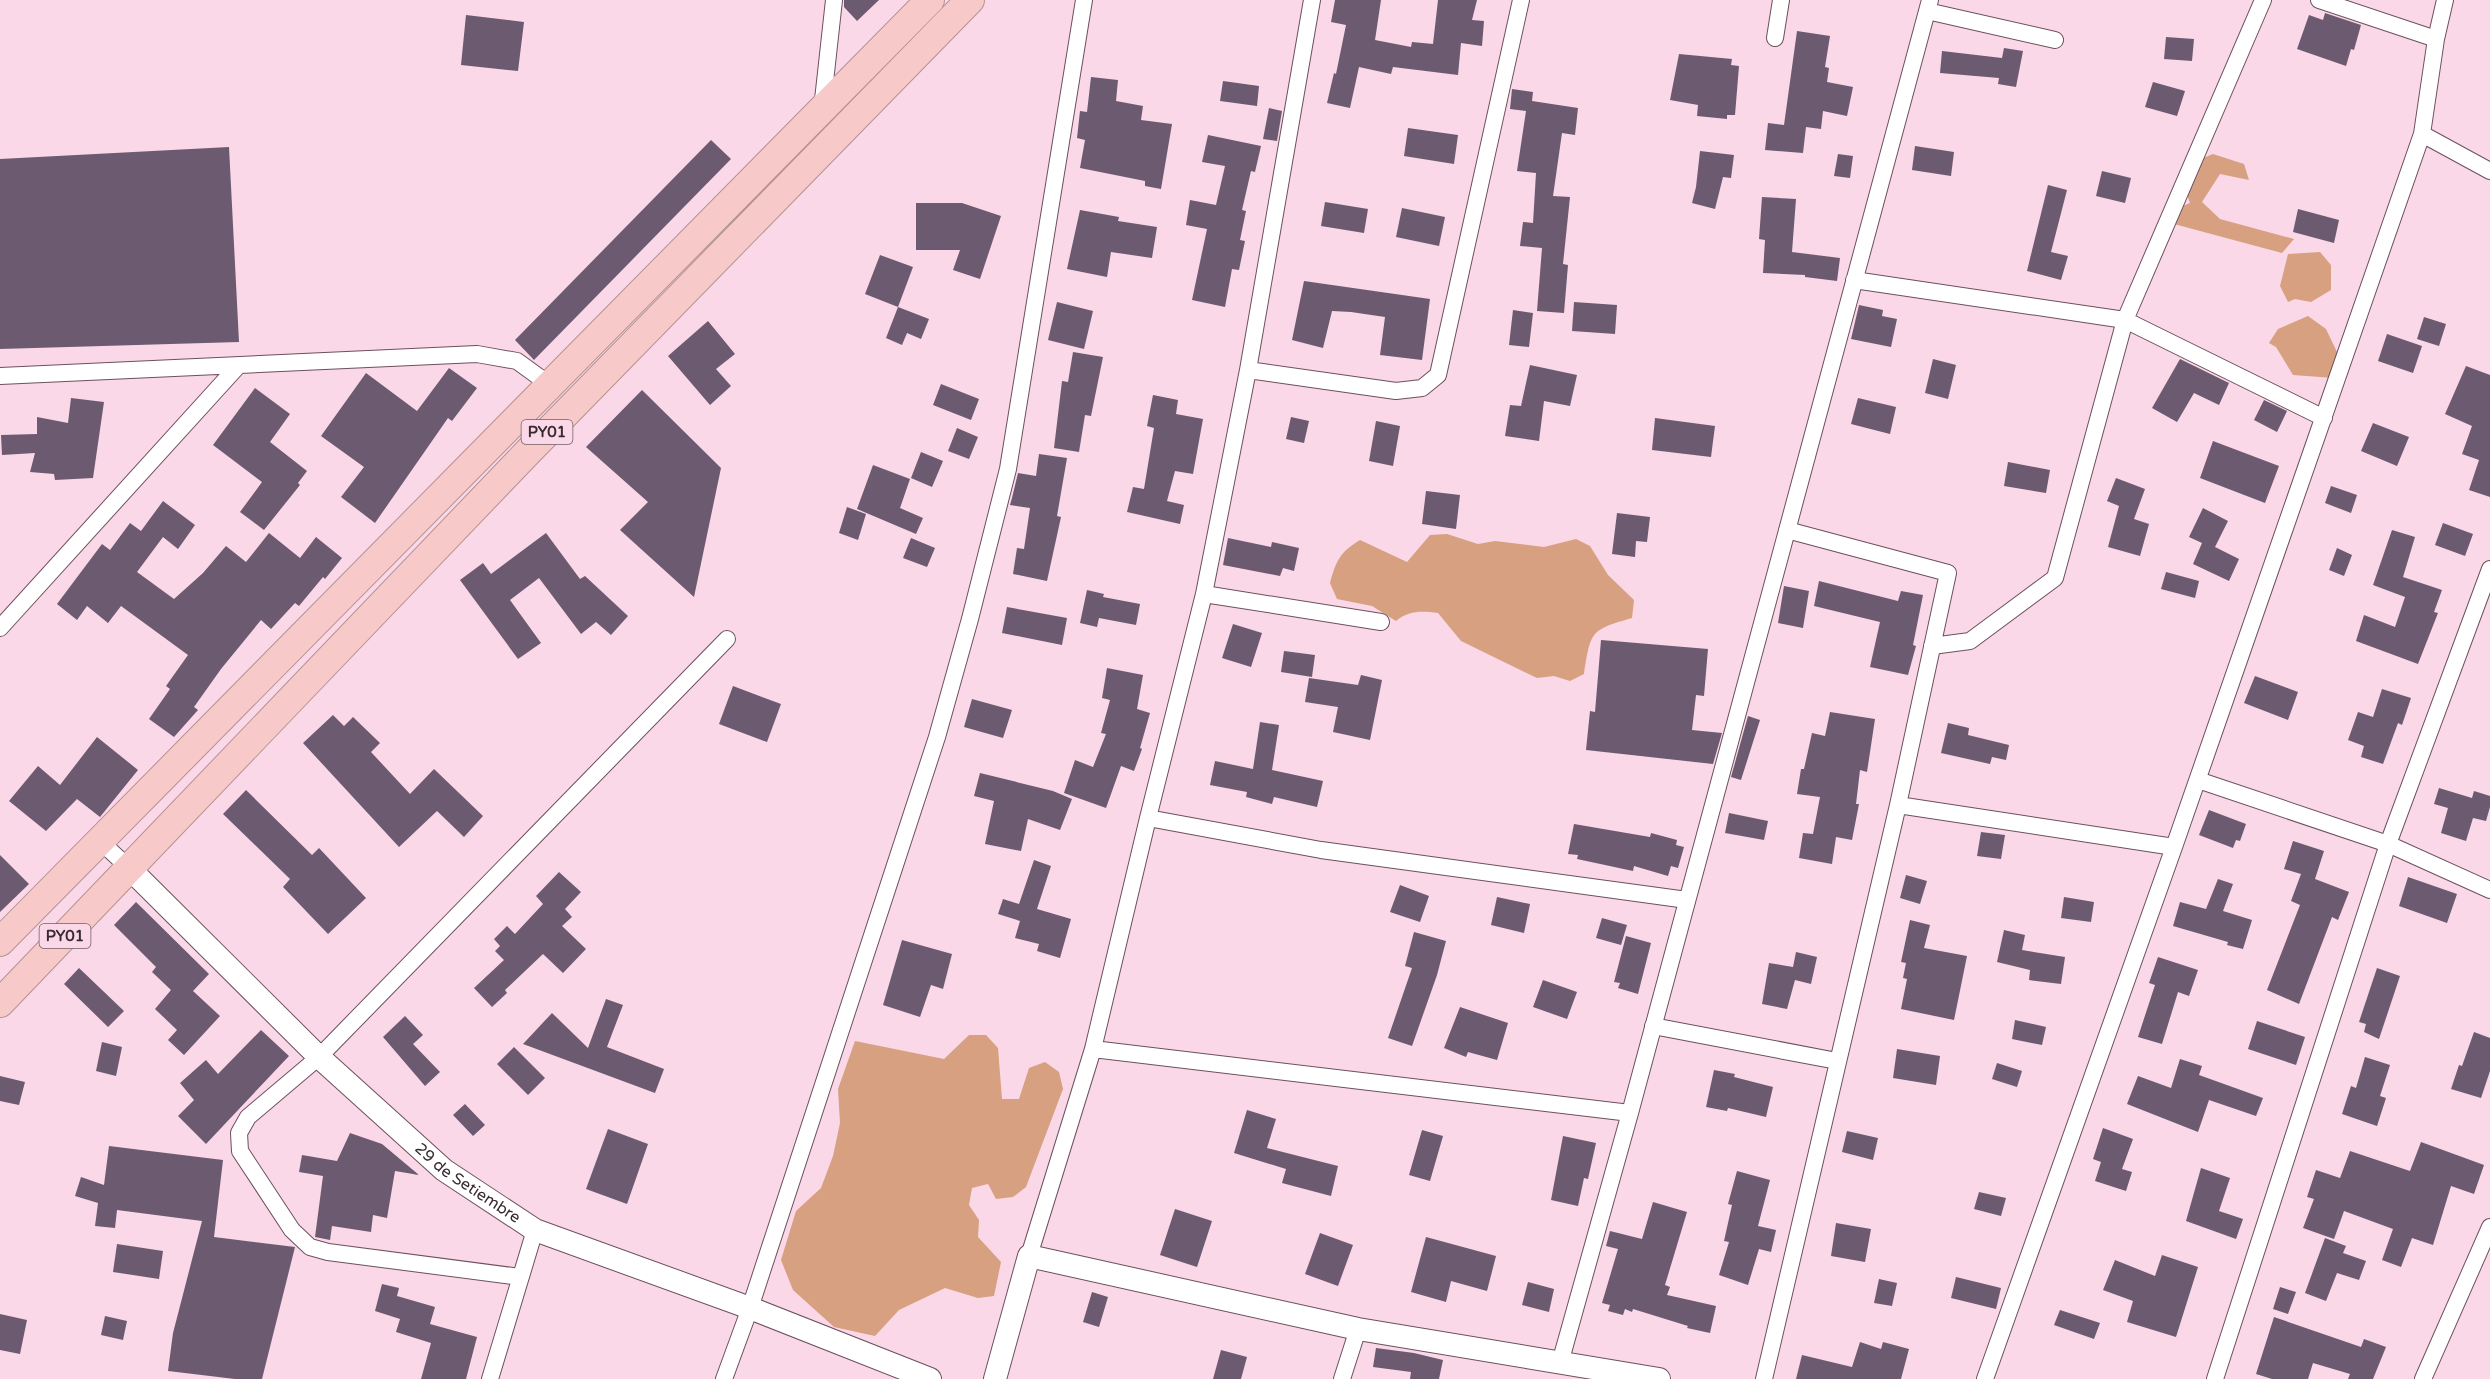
<svg xmlns="http://www.w3.org/2000/svg" width="2490" height="1379" viewBox="0 0 2490 1379" font-family="'Varela Round',sans-serif">
	<rect width="100%" height="100%" fill="#fad8e7"/>
	<!-- forest -->
	<path fill="#d7a080" d="M2213 154 2244 164 2249 180 2220 174 2202 202 2220 219 2294 239 2282 253 2174 224 2175 209 2190 203 2182 180 2198 160Z
		M2320 252 2331 265V290L2311 302 2295 299 2288 302 2280 286 2288 254Z
		M2308 316 2326 329 2337 352 2334 378 2293 375 2276 347 2269 343 2278 329Z
		M1447 534 1478 544 1495 541 1544 547 1576 539 1590 546 1608 575 1634 600 1632 618C1590 630 1591 631 1584 674L1570 681 1554 676 1537 678 1461 641 1438 613C1422 611 1409 610 1396 621L1372 606 1337 599 1330 583C1336 561 1340 552 1360 540L1407 562 1430 535Z
		M969 1035H986L998 1048 1002 1099H1019L1029 1068 1045 1062 1059 1072 1063 1089 1026 1187 1013 1197 996 1199 988 1184 972 1188 969 1205 979 1220 978 1237 1001 1262 994 1296 978 1298 945 1288 899 1310 875 1336 834 1327 793 1290 781 1260 796 1211 821 1188 833 1156 840 1123 838 1089 855 1041 944 1059Z"/>
	<!-- building -->
	<path fill="#6c5a71" d="M844 0H879L857 21 844 7Z
		M1335 0H1381L1375 40 1411 47 1412 42 1433 44 1438 0H1477L1472 20 1484 21 1482 46 1461 43 1458 75 1393 67 1391 74 1359 67 1350 108 1327 103 1334 73 1336 74 1346 25 1331 22Z
		M2325 13 2361 25 2354 50 2351 49 2346 66 2297 49 2309 15 2323 20Z
		M466 15 524 22 518 71 461 65Z
		M1797 31 1830 36 1825 67 1829 68 1827 82 1853 87 1847 116 1823 111 1821 129 1806 127 1803 153 1765 150 1768 123 1784 125Z
		M2166 37 2194 39 2192 61 2164 59Z
		M2004 48 2023 51 2016 87 1998 84 1999 78 1940 73 1942 51 2002 58Z
		M1679 54 1732 59 1731 65 1739 66 1735 115H1727V119L1697 116 1698 105 1670 100Z
		M1091 77 1118 80 1116 101 1143 106 1141 120 1172 124 1161 189 1145 186V181L1080 168 1085 140 1077 138 1080 111 1087 112Z
		M1223 81 1259 86 1257 106 1220 101Z
		M2153 82 2185 91 2177 116 2145 107Z
		M1512 89 1533 92 1532 101 1578 108 1575 135 1562 133 1553 196 1570 197 1563 264 1568 265 1564 313 1537 311 1542 248 1520 246 1523 222 1533 223 1536 173 1517 171 1526 111 1510 109Z
		M1269 108 1282 111 1277 141 1263 139Z
		M1408 128 1458 135 1454 164 1404 156Z
		M1208 135 1261 146 1255 172 1251 171 1242 210 1246 211 1240 240 1245 241 1239 270 1232 269 1225 307 1192 300 1207 229 1186 225 1190 200 1216 205 1225 166 1202 162Z
		M711 140 731 159 534 360 515 340Z
		M1915 146 1954 152 1951 176 1912 170Z
		M229 147 239 342 0 349V159Z
		M1700 151 1734 155 1731 178 1723 177 1715 209 1692 203 1696 187Z
		M1838 154 1853 156 1850 178 1834 176Z
		M2102 171 2131 178 2125 203 2096 196Z
		M2048 185 2067 190 2051 252 2068 256 2061 280 2027 271Z
		M1762 197 1796 199 1792 252 1840 258 1837 281 1805 277V275L1763 273 1765 240 1759 239Z
		M1325 202 1368 209 1364 233 1321 226Z
		M916 203H962L1001 216 980 279 953 270 960 250H916Z
		M1402 208 1445 217 1439 246 1396 237Z
		M2298 209 2339 220 2334 243 2293 232Z
		M1080 210 1119 217 1118 221 1157 227 1152 258 1111 252 1107 277 1067 269Z
		M880 255 913 267 898 307 929 319 921 339 907 333 902 345 886 338 898 307 865 294Z
		M1304 281 1430 299 1422 360 1380 355 1385 317 1351 312 1332 311 1323 348 1292 340Z
		M1057 302 1093 311 1084 349 1048 340Z
		M1574 302 1617 305 1615 334 1572 331Z
		M1859 305 1883 310 1882 316 1897 319 1891 347 1851 339Z
		M1513 310 1533 313 1529 347 1509 345Z
		M2424 317 2446 324 2439 346 2417 339Z
		M708 321 735 354 716 369 731 386 710 405 668 356Z
		M2387 334 2422 346 2413 373 2378 361Z
		M1073 352 1103 357 1091 416 1085 415 1079 452 1054 448 1062 381 1068 382Z
		M1933 359 1956 365 1948 399 1925 393Z
		M2180 359 2229 383 2219 405 2194 393 2177 422 2152 408Z
		M1530 365 1577 375 1570 406 1544 401 1539 441 1505 436 1510 405 1521 406Z
		M2466 366 2490 375V497L2469 490 2479 460 2462 454 2472 426 2445 414Z
		M449 368 477 388 452 421 448 418 375 523 341 497 364 467 321 436 366 373 417 411Z
		M941 384 979 399 971 420 933 405Z
		M255 388 290 414 270 442 307 471 298 483 300 485 264 530 240 512 262 482 213 445Z
		M642 390 721 468 694 597 620 530 648 502 586 447Z
		M1153 395 1178 400 1176 414 1203 419 1193 474 1175 471 1167 501 1184 505 1180 524 1127 512 1133 487 1144 489 1154 428 1147 426Z
		M71 398 104 402 93 478 55 480 54 474 30 472 35 453 2 455 1 435 37 434V417L68 423Z
		M1858 398 1896 407 1890 434 1851 424Z
		M2264 400 2287 411 2277 432 2254 420Z
		M1291 417 1309 421 1304 443 1286 439Z
		M1655 418 1715 426 1711 457 1652 450Z
		M1376 421 1400 426 1393 466 1369 461Z
		M2373 423 2409 437 2397 466 2361 451Z
		M957 428 978 437 969 459 948 451Z
		M2213 441 2279 466 2265 503 2200 478Z
		M921 452 943 461 932 487 911 478Z
		M1039 454 1067 458 1057 516 1061 517 1047 581 1013 574 1017 548 1024 549 1030 508 1010 505 1012 498 1018 473 1036 476Z
		M2008 462 2050 470 2046 493 2004 486Z
		M873 465 910 479 900 508 923 518 916 534 857 509Z
		M2116 478 2145 489 2134 519 2149 524 2140 556 2108 547 2119 506 2107 501Z
		M2331 486 2357 495 2351 513 2325 503Z
		M1426 491 1460 495 1456 529 1422 524Z
		M163 501 195 525 178 549 163 537 137 572 174 599 203 573 226 546 246 562 269 533 300 558 316 537 342 558 325 579 323 577 299 606 295 603 271 629 261 620 221 669 194 707 198 710 174 737 149 719 170 689 166 686 188 655 121 606 108 623 87 606 77 620 57 604 102 544 110 550 130 523 141 531Z
		M847 507 866 514 858 540 839 533Z
		M2203 508 2228 521 2215 547 2239 559 2229 581 2193 564 2202 543 2189 537Z
		M1617 513 1650 517 1647 542 1636 541 1635 557 1612 554Z
		M2443 523 2473 534 2465 556 2435 545Z
		M2392 530 2415 537 2403 577 2442 590 2434 612 2438 613 2418 664 2356 641 2364 615 2395 627 2405 597 2373 585Z
		M546 533 580 579 585 576 628 616 611 635 596 622 581 634 539 578 510 600 541 643 518 659 460 580 483 563 491 574Z
		M911 538 935 548 927 567 903 558Z
		M1228 538 1271 547 1272 542 1299 548 1294 571 1283 568 1280 576 1223 565Z
		M2337 548 2352 555 2344 576 2329 570Z
		M2166 572 2199 581 2195 598 2161 589Z
		M1819 581 1898 601 1901 591 1923 595 1913 645 1916 646 1908 675 1870 667 1880 622 1814 606Z
		M1784 586 1809 591 1803 628 1778 623Z
		M1087 590 1104 594 1103 597 1140 604 1136 625 1099 618 1097 627 1080 623Z
		M1007 607 1067 618 1062 645 1002 633Z
		M1233 624 1262 633 1251 667 1222 658Z
		M1601 640 1708 649 1704 696 1696 695 1692 730 1722 733 1713 764 1586 750 1590 711 1595 712Z
		M1284 651 1315 655 1312 677 1281 672Z
		M1107 668 1143 675 1137 709 1150 713 1140 748 1142 749 1134 771 1121 766 1106 808 1064 793 1075 760 1093 767 1106 734 1101 733 1110 700 1102 698Z
		M1361 675 1382 680 1370 740 1333 732 1338 707 1305 702 1309 678 1358 685Z
		M2255 676 2298 692 2288 720 2244 703Z
		M733 686 781 704 767 742 719 724Z
		M2382 689 2411 698 2402 725 2398 723 2383 764 2361 757 2364 746 2348 740 2358 712 2373 717Z
		M972 699 1012 710 1003 738 964 727Z
		M1830 712 1875 719 1867 772 1860 770 1856 804H1859L1852 840 1836 837 1832 864 1799 858 1803 833 1813 834 1820 797 1797 794 1801 769H1804L1812 733 1825 736Z
		M333 715 344 726 353 717 380 743 371 752 410 794 434 769 483 816 464 837 437 811 399 847 303 743Z
		M1748 716 1760 720 1741 780 1731 777Z
		M1260 722 1279 725 1272 770 1323 781 1317 807 1274 797 1272 804 1246 797 1247 792 1210 785 1215 761 1253 769Z
		M1948 723 1969 728 1968 735 2009 745 2006 760 1992 757 1990 764 1941 753Z
		M97 737 138 770 100 817 77 799 46 831 9 801 38 766 60 785Z
		M980 773 1053 791 1072 799 1060 830 1028 819 1021 851 985 844 994 801 974 796Z
		M2439 788 2472 798 2474 791 2490 796V807L2486 821 2473 818 2466 841 2441 833 2448 808 2434 804Z
		M246 790 312 855 319 848 366 898 328 934 283 887 290 879 223 814Z
		M2209 810 2246 824 2240 841 2236 840 2233 848 2199 835Z
		M1729 813 1768 821 1764 840 1725 833Z
		M1574 824 1650 837 1651 833 1677 840 1676 845 1684 847 1678 868 1671 866 1668 876 1634 866 1633 871 1577 859 1578 855 1568 854Z
		M1981 832 2005 835 2001 859 1977 856Z
		M2293 841 2324 851 2315 879 2349 892 2338 920 2332 917 2299 1004 2267 990 2300 905 2291 901 2301 874 2284 869Z
		M0 855 29 884 0 912Z
		M1034 860 1051 866 1037 909 1071 919 1060 958 1037 951 1039 944 1015 938 1020 921 998 914 1003 899 1019 904Z
		M559 872 581 892 565 909 572 917 562 926 586 949 563 973 543 954 505 990 507 993 492 1007 474 988 504 960 495 951 500 946 494 939 507 926 515 934 543 904 536 896Z
		M1906 875 1927 881 1920 904 1900 898Z
		M2408 877 2457 894 2447 923 2399 906Z
		M2218 879 2233 884 2223 911 2252 920 2243 949 2227 945 2228 942 2173 926 2180 902 2206 909Z
		M1400 885 1429 896 1420 922 1390 912Z
		M1497 897 1530 904 1524 933 1491 925Z
		M2064 897 2094 902 2091 922 2061 918Z
		M136 902 209 974 193 991 220 1016 184 1055 168 1040 177 1030 155 1009 171 990 152 972 156 967 114 925Z
		M1602 918 1627 925 1621 945 1596 938Z
		M1910 920 1930 925 1924 948 1967 956 1954 1020 1901 1009 1907 979 1903 978 1906 963 1901 962Z
		M2004 930 2025 935 2022 950 2065 957 2061 984 2029 980 2030 970 1997 962Z
		M1414 932 1446 941 1437 975 1412 1046 1388 1038 1412 968 1405 966Z
		M1626 936 1651 943 1638 994 1618 988 1620 983 1614 982Z
		M902 940 952 954 943 989 931 985 920 1017 883 1005Z
		M1796 952 1817 957 1811 984 1795 980 1787 1009 1762 1004 1769 963 1793 967Z
		M2158 957 2198 970 2189 996 2178 992 2162 1044 2138 1037 2155 985 2149 983Z
		M79 968 124 1011 108 1027 64 984Z
		M2377 968 2400 976 2379 1039 2364 1032 2366 1024 2359 1022Z
		M1543 980 1577 992 1567 1019 1533 1007Z
		M606 999 623 1005 607 1047 664 1069 655 1093 523 1044 552 1013 588 1048Z
		M1460 1007 1508 1023 1497 1060 1468 1052 1466 1057 1444 1048Z
		M405 1016 423 1035 413 1044 440 1072 425 1086 383 1037Z
		M2015 1020 2046 1027 2042 1045 2012 1039Z
		M2257 1021 2305 1037 2296 1065 2248 1049Z
		M261 1030 289 1056 206 1144 178 1116 194 1100 180 1083 206 1060 218 1074Z
		M2474 1032 2490 1038V1071L2481 1098 2451 1089 2459 1065 2462 1066Z
		M102 1042 122 1047 116 1076 96 1071Z
		M514 1047 545 1078 528 1095 497 1064Z
		M1897 1049 1940 1056 1936 1085 1893 1078Z
		M2365 1057 2390 1065 2380 1096 2386 1098 2377 1126 2342 1114 2351 1086 2356 1088Z
		M2180 1059 2202 1066 2199 1075 2263 1098 2256 1116 2209 1100 2198 1132 2127 1104 2138 1076 2171 1088Z
		M1997 1063 2022 1071 2017 1087 1992 1079Z
		M1714 1070 1735 1074 1734 1077 1773 1087 1766 1117 1728 1108 1727 1111 1706 1107Z
		M0 1076 25 1082 19 1105 0 1101Z
		M465 1104 485 1125 473 1136 453 1115Z
		M1247 1110 1276 1119 1267 1148 1338 1166 1331 1196 1282 1183 1286 1169 1234 1153Z
		M2103 1128 2133 1139 2122 1169 2132 1172 2126 1191 2095 1181 2101 1162 2093 1159Z
		M608 1129 648 1144 627 1204 586 1189Z
		M1422 1130 1443 1136 1430 1181 1409 1175Z
		M1847 1131 1878 1138 1873 1160 1842 1152Z
		M350 1133 382 1144 419 1175 395 1171 387 1218 373 1215 371 1232 332 1226 330 1240 315 1237 323 1176 299 1172 302 1155 337 1161Z
		M1563 1136 1596 1143 1588 1179 1584 1178 1578 1206 1551 1200Z
		M2421 1142 2484 1165 2474 1194 2451 1186 2433 1245 2412 1238 2401 1267 2382 1260 2393 1229 2344 1211 2334 1239 2303 1228 2314 1199 2307 1197 2316 1170 2340 1178 2350 1151 2410 1171Z
		M109 1146 223 1160 214 1237 295 1247 262 1379H235L168 1371 173 1333 202 1221 117 1210 115 1228 95 1226 98 1203 75 1196 81 1177 104 1185Z
		M2201 1168 2230 1178 2219 1211 2243 1219 2236 1239 2186 1221Z
		M1737 1171 1770 1180 1758 1226 1776 1230 1771 1252 1759 1249 1748 1285 1719 1275 1729 1242 1724 1241 1732 1205 1728 1204Z
		M1979 1192 2006 1198 2001 1216 1974 1209Z
		M1653 1202 1687 1212 1665 1285 1670 1287 1667 1295 1716 1306 1710 1333 1687 1328 1688 1326 1633 1309 1632 1312 1625 1309 1623 1315 1608 1311 1610 1305 1602 1303 1618 1249 1606 1246 1610 1231 1642 1239Z
		M1175 1209 1212 1221 1197 1267 1160 1255Z
		M1836 1223 1871 1229 1865 1262 1831 1256Z
		M1320 1233 1353 1245 1338 1286 1305 1274Z
		M1426 1237 1496 1256 1487 1291 1451 1281 1446 1302 1411 1292Z
		M2325 1238 2346 1246 2343 1253 2366 1261 2359 1280 2337 1273 2326 1301 2305 1293Z
		M117 1244 163 1251 159 1279 113 1272Z
		M2162 1255 2198 1267 2176 1337 2127 1322 2133 1301 2103 1290 2115 1260 2155 1276Z
		M1956 1277 2001 1288 1996 1309 1951 1298Z
		M1879 1279 1897 1283 1892 1306 1874 1303Z
		M1528 1282 1554 1289 1549 1312 1522 1305Z
		M382 1284 399 1288 397 1296 435 1307 430 1324 477 1337 466 1379H421L431 1343 396 1332 400 1319 375 1311Z
		M2280 1287 2296 1292 2288 1314 2273 1309Z
		M1092 1292 1108 1297 1099 1327 1083 1322Z
		M2060 1310 2100 1323 2094 1339 2054 1325Z
		M0 1314 27 1320 20 1354 0 1350Z
		M105 1316 127 1321 123 1340 101 1335Z
		M2274 1317 2361 1347 2364 1339 2386 1347 2373 1379H2348L2350 1374 2313 1363 2308 1379H2272L2256 1374Z
		M1860 1342 1881 1349 1883 1342 1909 1349 1901 1379H1796L1802 1355 1852 1367Z
		M1376 1348 1414 1353 1443 1360 1439 1379H1410L1411 1372 1373 1367Z
		M1221 1350 1247 1357 1241 1379H1213Z"/>
	<g fill="none" stroke-linecap="round" stroke-linejoin="round">
		<!-- street casing -->
		<g stroke="#6c505d" stroke-width="18">
			<path id="street" d="M2319 0 2436 39
				M1927 11 2055 40
				M1775 38 1781 0
				M822 109 834 0
				M2422 134 2490 171
				M1854 280 2125 320 2324 418
				M1248 370 1396 391 1422 388 1438 375 1521 0
				M0 376 477 354 517 361 550 385
				M1204 594 1381 622
				M0 628 238 366
				M1932 646 1970 641 2055 578 2125 320 2263 0
				M2198 780 2388 844 2490 890
				M1898 805 2174 847
				M1148 818 1321 850 1687 900
				M99 840 130 869
				M1653 1026 1837 1061
				M1093 1049 1630 1113
				M1029 1256 1093 1049 1148 818 1204 594 1248 370 1312 0
				M520 1277 328 1252 310 1247 292 1230 240 1151 239 1133 248 1117 319 1057 727 639
				M1560 1363 1630 1113 1930 0
				M490 1379 535 1230
				M724 1379 750 1308 937 737 970 619 1008 469 1084 0
				M1342 1379 1358 1329
				M1764 1379 1898 805 1948 573 1787 530
				M1985 1379 2174 847 2422 134 2436 39 2445 0
				M2215 1379 2388 844 2490 569
				M2423 1379 2490 1227"/>
		</g>
		<!-- secondary casing -->
		<g stroke="#6c505d" stroke-width="24">
			<g id="secondary">
				<path id="s1" d="M130 869 319 1057 444 1170 535 1230 750 1308 930 1379"/>
				<path d="M995 1379 1029 1256 1358 1329 1659 1379"/>
			</g>
		</g>
		<!-- highway casing -->
		<g stroke="#b49293" stroke-width="30">
			<path id="highway" d="M0 942 930 0
				M0 1003 527 453 970 0"/>
		</g>
		<!-- street -->
		<use href="#street" stroke="#fff" stroke-width="16"/>
		<!-- secondary -->
		<use href="#secondary" stroke="#fff" stroke-width="22"/>
		<!-- highway -->
		<use href="#highway" stroke="#f7cac9" stroke-width="28"/>
	</g>
	<g text-anchor="middle" dominant-baseline="central" stroke-width="6" stroke-linejoin="round" paint-order="stroke">
		<!-- shield labels -->
		<g fill="#fad8e7" stroke="#725e67" stroke-width="1.5">
			<rect x="521.5" y="420" width="51" height="24" rx="4.5"/>
			<rect x="39.5" y="924" width="51" height="24" rx="4.5"/>
		</g>
		<g font-size="15" font-weight="bold" fill="#372a30">
			<text x="547" y="432">PY01</text>
			<text x="65" y="936">PY01</text>
		</g>
		<!-- street labels -->
		<g font-size="16" fill="#372a30" stroke="#fad8e7">
			<text stroke="none"><textPath href="#s1" startOffset="462">29 de Setiembre</textPath></text>
		</g>
	</g>
</svg>
